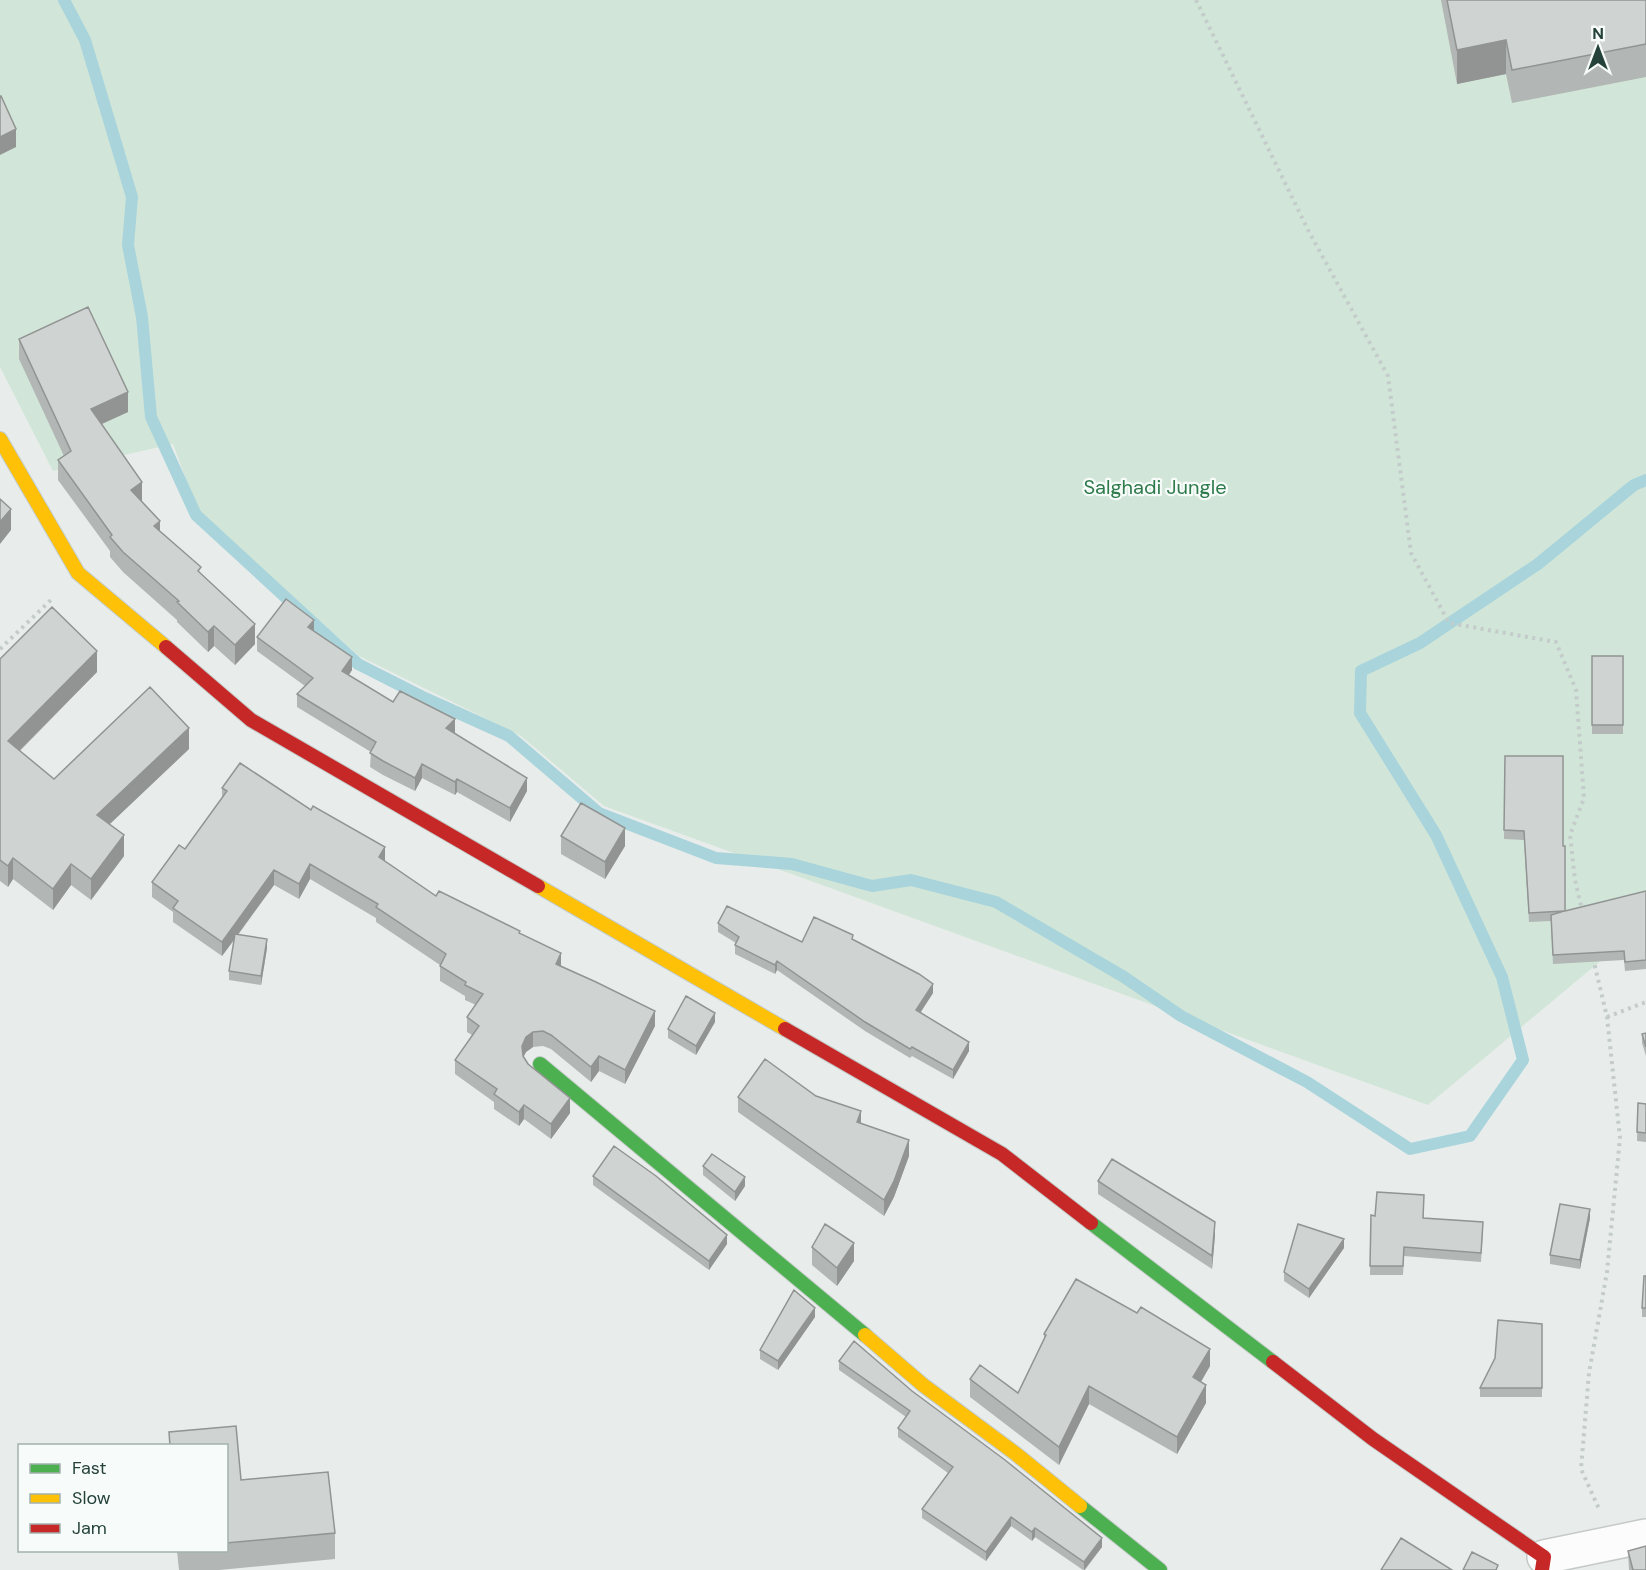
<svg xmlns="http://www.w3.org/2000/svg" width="1646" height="1570" viewBox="0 0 1646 1570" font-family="'DM Sans',sans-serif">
	<rect width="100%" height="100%" fill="#e8edeb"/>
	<!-- green -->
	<path fill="#d1e6d8" d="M0 0H1646V923L1428 1105 604 806 521 736 359 656 198 512 173 444 53 471 0 367Z"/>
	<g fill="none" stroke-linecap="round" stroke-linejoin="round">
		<!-- stream -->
		<path stroke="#a9d4db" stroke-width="12" d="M64 0 85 40 132 197 128 245 142 317 151 417 196 515 358 664 425 698 509 736 599 813 716 858 792 864 872 886 911 880 996 902 1124 977 1181 1016 1307 1082 1410 1149 1470 1136 1523 1060 1502 977 1436 835 1360 713 1361 671 1420 643 1538 564 1634 485 1646 480"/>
		<!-- street casing -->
		<g stroke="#c5cac8" stroke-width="36">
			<path id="street" d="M1544 1557 1646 1536"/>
		</g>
		<!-- fast casing -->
		<g stroke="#c3cbc8" stroke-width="16">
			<path id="fast" d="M540 1064 865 1335
				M1091 1223 1273 1362
				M1080 1506 1160 1570"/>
		</g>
		<!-- slow casing -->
		<g stroke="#c3cbc8" stroke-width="16">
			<path id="slow" d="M0 439 78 573 166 647
				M538 886 785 1029
				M865 1335 923 1385 1016 1454 1080 1506"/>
		</g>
		<!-- jam casing -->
		<g stroke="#c3cbc8" stroke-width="16">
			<path id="jam" d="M166 647 251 720 538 886
				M785 1029 1002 1154 1091 1223
				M1273 1362 1373 1439 1544 1557 1542 1570"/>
		</g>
		<!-- path -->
		<path stroke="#c3ccca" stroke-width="4" stroke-dasharray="3 4.5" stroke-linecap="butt" d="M1196 0 1308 230 1388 376 1411 553 1449 623 1556 642 1576 690 1584 798 1570 835 1575 880 1582 910
			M0 649 54 597
			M1593 958 1607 1017 1620 1138 1607 1272 1589 1373 1581 1469 1599 1509
			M1607 1017 1646 1002"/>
		<!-- street -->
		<use href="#street" stroke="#fcfcfc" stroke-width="33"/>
		<!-- fast -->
		<use href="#fast" stroke="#4caf50" stroke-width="14"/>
		<!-- slow -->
		<use href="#slow" stroke="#ffc107" stroke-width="14"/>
		<!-- jam -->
		<use href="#jam" stroke="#c62828" stroke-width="14"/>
	</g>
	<!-- wall -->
	<path fill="#b2b6b5" d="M1441 0H1646V77L1512 103 1506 74 1457 84Z
		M19 339 128 412 101 424 142 502 160 531 201 574 255 644 235 665 214 646 208 652 177 622V620L123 572 110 557V551L58 480V460L64 456 19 359Z
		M314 631 352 670 349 675 393 702 455 733H454L527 791 510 822 457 792 455 795 422 778 415 791 383 775 370 767 371 752 297 707V694L305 686 257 651V637Z
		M1592 656H1623V734H1592Z
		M0 659 97 672 20 751 54 779 189 749 110 824 124 856 91 900 71 885 53 910 13 879 8 887 0 881Z
		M1505 756 1563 846 1565 911 1646 891V969L1625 971 1624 960 1553 964 1551 921 1529 922 1524 840 1504 839Z
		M222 788 385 861 436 896 520 933 561 967 655 1026 625 1084 599 1071 591 1082 551 1049 543 1046 533 1047 526 1052 523 1057 570 1113 551 1139 524 1119 519 1126 494 1109V1102L455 1074V1060L472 1035 467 1032V1017L476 1005 465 1000V996L440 981V965L376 922V918L310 879 299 899 274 885 238 935 267 948 261 985 229 980V971L234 940 222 956 173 922V912L152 897V882L185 849 222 798Z
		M561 836 625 846 605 879 561 854Z
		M718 923 802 942 853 940 933 993 921 1012 969 1051 953 1079 912 1056 910 1058 865 1031 777 970 775 974 735 954V945L736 943 718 932Z
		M715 1022 696 1055 668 1038V1029Z
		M1646 1033V1056L1642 1043V1034Z
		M816 1096 861 1123 909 1156 894 1197 884 1216 738 1112V1097Z
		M1638 1103 1646 1104V1142L1637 1141Z
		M703 1166 745 1186 735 1201 703 1175Z
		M593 1176 727 1244 709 1270 593 1185Z
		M1098 1181 1215 1235 1212 1269 1098 1194Z
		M1424 1204V1219L1483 1231 1481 1262 1404 1256 1403 1275H1370L1371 1215 1375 1216Z
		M1590 1218 1580 1269 1550 1264V1255Z
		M812 1247 854 1261 837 1286 812 1265Z
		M1344 1248 1309 1298 1284 1281V1272Z
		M1646 1276V1317H1642V1308Z
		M815 1317 778 1370 760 1359V1350Z
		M1542 1324V1397H1480V1388Z
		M1044 1334 1210 1366 1201 1382 1206 1403 1177 1454 1089 1404 1059 1465 970 1397V1379L1018 1393 1044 1339Z
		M839 1361 912 1391 1102 1547 1085 1570H1083L1035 1537 1032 1541 1011 1526 986 1561 922 1518V1509L948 1473 898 1437V1428L906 1417 839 1370Z
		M236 1426 241 1480 328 1472 335 1533V1559L219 1570H179L177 1551H226V1446H169V1432Z
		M1628 1551 1646 1570H1629Z"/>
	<!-- shaded-wall -->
	<path fill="#919493" d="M1506 40V74L1457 84V50Z
		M16 129V147L0 155V137Z
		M128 392V412L91 429V409Z
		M142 482V502L131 490Z
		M11 509V530L0 544V522Z
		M160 521V541L154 526Z
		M314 620V633L308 627Z
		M255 624V644L235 665V645Z
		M214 626V646L208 652V632Z
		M97 651V672L8 762V741Z
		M352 657V670L342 685V671Z
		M455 719V733L446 742V728Z
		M189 728V749L97 836V815Z
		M422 764V778L415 791V778Z
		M527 778V791L510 822V808Z
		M457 779V792L455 795V782Z
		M625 828V846L605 879V862Z
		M124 835V856L91 900V879Z
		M385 847V862L379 857Z
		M13 858V879L8 887V866Z
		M71 864V885L53 910V889Z
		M310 864V879L299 899V884Z
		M274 870V885L222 956V942Z
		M267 939V948L261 985V976Z
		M561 953V968L556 964Z
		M777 961V970L775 974V965Z
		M933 984V993L916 1019V1010Z
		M655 1011V1026L625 1084V1070Z
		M715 1013V1022L696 1055V1046Z
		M533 1032V1047L526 1052 522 1060V1046L526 1037Z
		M969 1042V1051L953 1079V1070Z
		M599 1056V1071L591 1082V1067Z
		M570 1098V1113L551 1139V1124Z
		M524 1105V1119L519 1126V1112Z
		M861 1111V1127L857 1122Z
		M909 1140V1156L894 1197 884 1216V1200Z
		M745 1177V1186L735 1201V1192Z
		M1590 1209V1218L1580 1269V1260Z
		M1215 1222V1235L1212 1269V1256Z
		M727 1235V1244L709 1270V1261Z
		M1344 1239V1248L1309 1298V1289Z
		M854 1243V1261L837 1286V1268Z
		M815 1308V1317L778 1370V1361Z
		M1210 1349V1366L1193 1395V1377Z
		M1206 1385V1403L1177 1454V1437Z
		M1089 1386V1404L1059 1465V1447Z
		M1011 1517V1526L986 1561V1552Z
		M1035 1528V1537L1032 1541V1532Z
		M1102 1538V1547L1084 1570V1562Z"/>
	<!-- building -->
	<path fill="#cfd4d2" stroke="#919493" stroke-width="1.5" d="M1447 0H1646V44L1512 70 1506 40 1457 50Z
		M0 96H1L16 129 0 137Z
		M88 307 128 392 91 409 142 482 131 490 160 521 154 526 201 567 198 571 255 624 235 645 214 626 208 632 177 602 179 601 123 552 110 537 112 535 58 460 71 451 19 339Z
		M0 499 11 509 0 522Z
		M286 599 314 620 308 627 352 657 342 671 393 702 400 691 455 719 446 728 527 778 510 808 457 779 455 782 422 764 415 778 383 761 370 753 376 742 297 694 313 678 257 637Z
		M52 607 97 651 8 741 54 779 150 687 189 728 97 815 124 835 91 879 71 864 53 889 13 858 8 866 0 860V659Z
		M1592 656H1623V725H1592Z
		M1505 756H1563V846H1565V911L1646 891V960L1625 962 1624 951 1553 955 1551 915 1564 911 1529 913 1524 831 1504 830Z
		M240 763 311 810 313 806 385 847 379 857 436 896 439 891 520 931 519 933 561 953 556 964 596 982 655 1011 625 1070 599 1056 591 1067 551 1035 543 1031 533 1032 526 1037 522 1046 523 1056 528 1064 570 1098 551 1124 524 1105 519 1112 494 1094 497 1089 455 1060 479 1026 467 1017 483 994 465 985 466 982 440 966 446 954 376 907 378 904 310 864 299 884 274 870 222 942 173 908 178 901 152 882 179 845 185 849 227 791 222 788Z
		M581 803 625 828 605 862 561 836Z
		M727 906 802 942 814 917 853 935 852 939 919 974 933 984 916 1010 969 1042 953 1070 912 1047 910 1049 865 1022 777 961 775 965 735 945 739 937 718 923Z
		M235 934 267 939 261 976 229 971Z
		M686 996 715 1013 696 1046 668 1029Z
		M1646 1033V1047L1642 1034Z
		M765 1059 816 1096 861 1111 857 1122 909 1140 894 1181 884 1200 738 1097Z
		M1638 1103 1646 1104V1133L1637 1132Z
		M614 1146 656 1176 727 1235 709 1261 593 1176Z
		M712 1154 745 1177 735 1192 703 1166Z
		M1112 1159 1215 1222 1212 1256 1098 1181Z
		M1377 1192 1424 1195 1423 1218 1483 1222 1481 1253 1404 1247 1403 1266H1370L1371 1215 1375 1216Z
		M1560 1204 1590 1209 1580 1260 1550 1255Z
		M825 1224 854 1243 837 1268 812 1247Z
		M1298 1224 1344 1239 1309 1289 1284 1272Z
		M1644 1276H1646V1308H1642Z
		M1076 1279 1137 1313 1141 1307 1210 1349 1193 1377 1206 1385 1177 1437 1089 1386 1059 1447 970 1379 980 1365 1018 1393 1046 1335 1044 1334Z
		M794 1290 815 1308 778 1361 760 1350Z
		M1498 1320 1542 1324V1388H1480L1495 1358Z
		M854 1341 912 1391 1005 1460 1102 1538 1084 1562 1035 1528 1032 1532 1011 1517 986 1552 922 1509 953 1467 898 1428 910 1411 839 1361Z
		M236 1426 241 1480 328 1472 335 1533 226 1543V1446H170L169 1432Z
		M1401 1538 1452 1570H1381Z
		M1646 1546V1570H1633L1628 1551Z
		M1472 1552 1498 1565 1496 1570H1463Z"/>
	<g text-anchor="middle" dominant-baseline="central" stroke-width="4.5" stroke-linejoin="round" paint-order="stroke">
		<!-- park labels -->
		<g font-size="20" fill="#2d7a4b" stroke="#f7fbf9">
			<text x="1155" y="487">Salghadi Jungle</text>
		</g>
	</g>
	<!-- legend -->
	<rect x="18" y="1444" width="210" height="108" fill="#f7fbf9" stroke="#a3b1ad" stroke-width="1.5"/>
	<rect x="30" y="1464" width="30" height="9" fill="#4caf50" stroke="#a3b1ad" stroke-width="1.5"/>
	<text x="72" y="1474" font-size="18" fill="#24423a">Fast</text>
	<rect x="30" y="1494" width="30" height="9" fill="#ffc107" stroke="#a3b1ad" stroke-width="1.5"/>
	<text x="72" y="1504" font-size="18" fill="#24423a">Slow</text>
	<rect x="30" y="1524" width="30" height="9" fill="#c62828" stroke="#a3b1ad" stroke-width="1.5"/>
	<text x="72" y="1534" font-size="18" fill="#24423a">Jam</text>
	<!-- north arrow -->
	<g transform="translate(1598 48)" stroke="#f7fbf9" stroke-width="4.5" paint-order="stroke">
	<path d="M0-4.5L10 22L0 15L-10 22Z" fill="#24423a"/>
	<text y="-9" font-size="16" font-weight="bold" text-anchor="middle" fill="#24423a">N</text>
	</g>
</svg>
